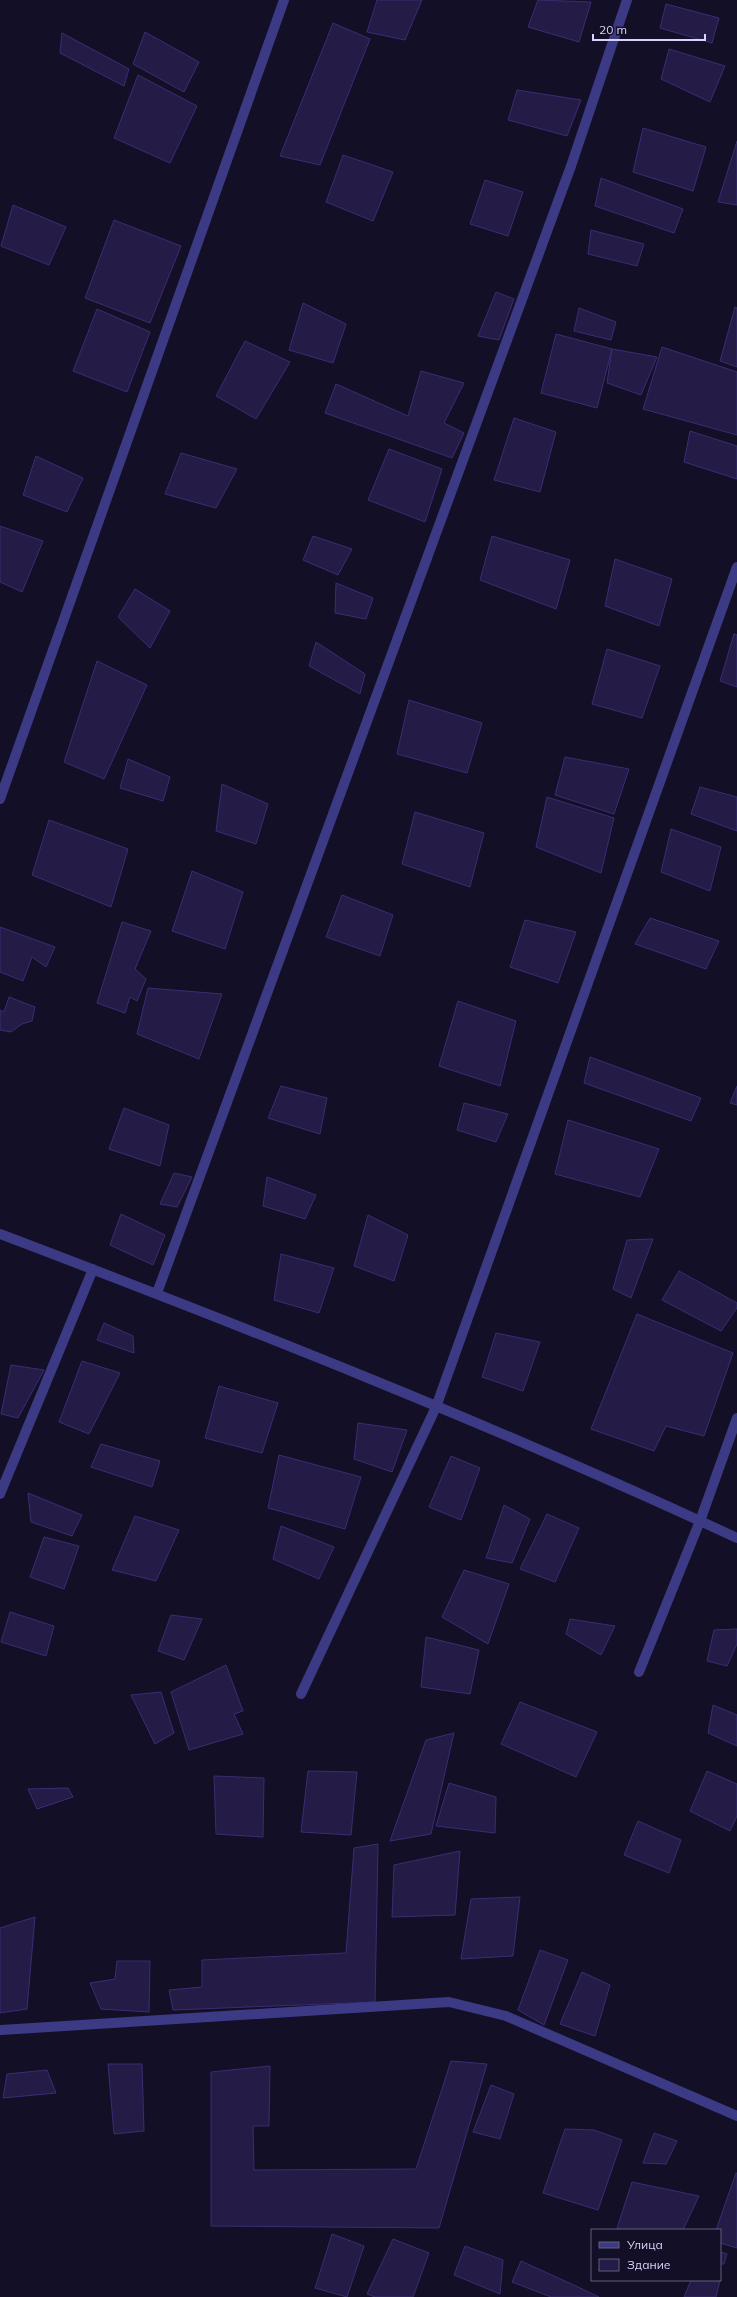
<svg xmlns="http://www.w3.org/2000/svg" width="737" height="2297" viewBox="0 0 737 2297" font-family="Mulish,sans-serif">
	<rect width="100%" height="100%" fill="#130f26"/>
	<!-- building -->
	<path fill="#241b47" stroke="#3b2d73" d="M377 0H422L405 40 367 32Z
		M538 0 591 2 579 42 528 27Z
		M666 4 719 18 712 43 660 28Z
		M333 23 370 39 320 165 280 156Z
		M145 32 199 62 184 92 133 64Z
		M62 33 129 69 124 86 60 53Z
		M669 49 725 66 710 102 661 79Z
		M138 75 197 106 170 163 114 138Z
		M517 90 581 100 567 136 508 120Z
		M643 128 706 147 693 191 633 172Z
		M737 141V205L718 202Z
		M343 155 393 172 373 221 326 202Z
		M601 178 683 209 674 233 595 206Z
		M485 180 523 192 508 236 470 224Z
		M13 205 66 227 49 265 1 246Z
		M114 220 181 246 150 323 85 298Z
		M591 230 644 244 637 266 588 254Z
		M496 292 514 299 499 340 478 336Z
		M303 303 346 324 333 363 289 350Z
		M735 307 737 308V367L720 361Z
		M579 308 616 322 611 340 574 331Z
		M97 309 150 332 127 392 73 371Z
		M556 334 612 349 597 408 541 393Z
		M245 341 290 362 256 419 216 396Z
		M662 347 737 372V435L643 409Z
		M612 349 657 357 641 395 607 383Z
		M421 371 464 383 444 423 464 433 452 458 325 413 336 384 408 416Z
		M514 418 556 432 540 492 494 480Z
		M690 431 737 446V479L684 462Z
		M389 449 442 469 425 522 368 500Z
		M181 453 237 469 216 508 165 494Z
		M36 456 83 478 67 512 23 495Z
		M0 526 43 541 22 592 0 582Z
		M313 536 352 549 338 575 303 560Z
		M492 536 570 560 556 609 480 580Z
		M615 559 672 579 659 626 605 606Z
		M336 583 373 598 366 619 335 613Z
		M135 589 170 611 150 648 118 617Z
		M734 634 737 635V687L720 681Z
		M316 642 365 674 360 694 309 666Z
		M607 649 660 666 642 718 592 704Z
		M97 661 147 685 104 779 64 762Z
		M409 700 482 723 467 773 397 754Z
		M565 757 629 769 614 814 555 795Z
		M128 759 170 777 163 801 120 788Z
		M222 784 268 804 256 844 216 831Z
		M700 787 737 797V831L691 814Z
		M547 797 614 818 601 873 536 847Z
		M415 812 484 833 470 887 402 864Z
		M49 820 128 849 111 907 32 875Z
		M671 829 721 847 710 891 661 872Z
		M192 871 243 892 225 949 172 931Z
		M342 895 393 915 380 956 326 937Z
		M650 918 719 941 706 969 635 944Z
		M525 920 576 932 558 983 510 967Z
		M122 922 151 931 135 969 146 979 137 1001 130 997 125 1013 97 1003Z
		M0 927 55 947 46 967 32 957 23 981 0 972Z
		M148 988 222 994 199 1059 137 1034Z
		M9 997 35 1007 32 1021 22 1024 11 1032 0 1030V1010L4 1012Z
		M458 1001 516 1021 500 1086 439 1066Z
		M590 1057 701 1098 691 1121 584 1083Z
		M281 1086 327 1098 320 1134 268 1118Z
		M737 1086V1105L730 1103Z
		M464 1103 508 1114 496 1142 457 1130Z
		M124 1108 169 1125 160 1166 109 1149Z
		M568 1120 659 1149 640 1197 555 1174Z
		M174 1173 192 1177 177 1207 160 1204Z
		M267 1177 316 1195 305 1219 263 1206Z
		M121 1214 165 1235 153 1265 110 1245Z
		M368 1215 408 1235 394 1281 354 1266Z
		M653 1239 631 1298 613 1289 627 1240Z
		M281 1254 334 1268 319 1313 274 1300Z
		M679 1271 737 1303V1308L721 1331 662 1300Z
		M637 1314 733 1353 704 1436 666 1426 654 1451 591 1429Z
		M104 1323 133 1336 134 1353 97 1340Z
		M496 1333 540 1342 523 1391 482 1377Z
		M82 1361 120 1373 89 1434 59 1422Z
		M11 1365 44 1370 18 1418 1 1414Z
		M219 1386 278 1403 262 1453 205 1438Z
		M358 1423 407 1430 392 1472 354 1459Z
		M101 1444 160 1461 152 1487 91 1467Z
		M279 1455 361 1477 345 1529 268 1508Z
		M451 1456 480 1468 461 1520 429 1507Z
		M28 1493 82 1515 72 1536 31 1522Z
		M504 1505 530 1519 512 1563 486 1558Z
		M547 1514 579 1528 555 1582 520 1569Z
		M135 1516 179 1530 156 1581 112 1570Z
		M281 1526 334 1547 319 1579 273 1559Z
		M44 1537 79 1546 64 1589 30 1577Z
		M464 1570 509 1584 488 1644 442 1617Z
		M10 1612 54 1626 46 1656 1 1642Z
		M171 1615 202 1619 184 1660 158 1651Z
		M570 1619 615 1626 601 1655 566 1634Z
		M737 1629V1644L727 1666 707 1661 714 1630Z
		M426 1637 479 1650 470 1694 421 1687Z
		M226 1665 243 1711 234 1714 243 1734 189 1750 171 1692Z
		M161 1692 174 1733 155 1744 131 1695Z
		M520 1702 597 1732 576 1777 501 1744Z
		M713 1705 737 1715V1746L708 1733Z
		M454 1733 431 1834 390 1841 426 1740Z
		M308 1771 357 1772 351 1835 301 1832Z
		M707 1771 737 1784V1816L730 1831 690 1811Z
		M214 1776 264 1778 263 1837 216 1834Z
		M449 1783 496 1797 495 1833 436 1826Z
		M68 1788 73 1797 37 1809 28 1789Z
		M638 1821 681 1840 669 1873 624 1855Z
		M378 1844 375 2002 173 2010 169 1990 202 1987V1960L346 1953 354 1848Z
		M460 1851 455 1915 392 1917 394 1865Z
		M520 1897 513 1956 461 1959 471 1899Z
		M35 1917 27 2009 0 2013V1928Z
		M540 1950 568 1960 544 2025 518 2010Z
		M117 1961H150L149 2012 101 2009 90 1983 115 1979Z
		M582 1972 610 1985 595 2036 560 2024Z
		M451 2061 487 2064 439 2228 211 2226V2072L270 2066 269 2126H253L254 2170 416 2169Z
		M108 2064H142L144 2131 114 2134Z
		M47 2070 56 2093 3 2098 7 2074Z
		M491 2085 514 2094 500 2139 473 2132Z
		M565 2129 594 2130 622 2140 598 2210 543 2193Z
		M654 2133 677 2141 666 2164 643 2163Z
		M736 2173H737V2248L720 2243V2230H716Z
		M632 2182 699 2196 683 2230H622L617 2228Z
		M332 2234 364 2246 347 2297 315 2288Z
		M393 2239 429 2253 413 2297H375L367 2294Z
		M465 2246 503 2260 500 2294 454 2275Z
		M720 2252 727 2254 724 2264H720Z
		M521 2261 578 2287 599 2297H551L512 2282Z
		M720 2276H721L716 2297H684L691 2280H720Z"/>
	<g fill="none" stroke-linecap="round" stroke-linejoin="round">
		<!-- minor -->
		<path stroke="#3d3a85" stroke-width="10" d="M0 799 284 0
			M0 1234C248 1328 496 1426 737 1538
			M157 1293 571 166 627 0
			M0 1494 93 1269
			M639 1672 700 1521 737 1418
			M301 1694 436 1407 737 567
			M1 2030 449 2002 506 2016 737 2116"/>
	</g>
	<!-- legend -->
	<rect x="591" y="2229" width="130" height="52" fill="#130f26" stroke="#625e7d"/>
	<rect x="599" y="2242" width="20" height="6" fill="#3d3a85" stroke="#625e7d"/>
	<text x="627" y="2249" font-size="12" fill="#d9d4ff">Улица</text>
	<rect x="599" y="2259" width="20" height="12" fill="#241b47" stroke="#625e7d"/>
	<text x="627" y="2269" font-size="12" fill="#d9d4ff">Здание</text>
	<!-- scale -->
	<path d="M593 34v6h112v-6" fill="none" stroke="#d9d4ff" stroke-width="2"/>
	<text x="599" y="34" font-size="12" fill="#d9d4ff" stroke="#130f26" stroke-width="3" paint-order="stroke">20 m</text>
</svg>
